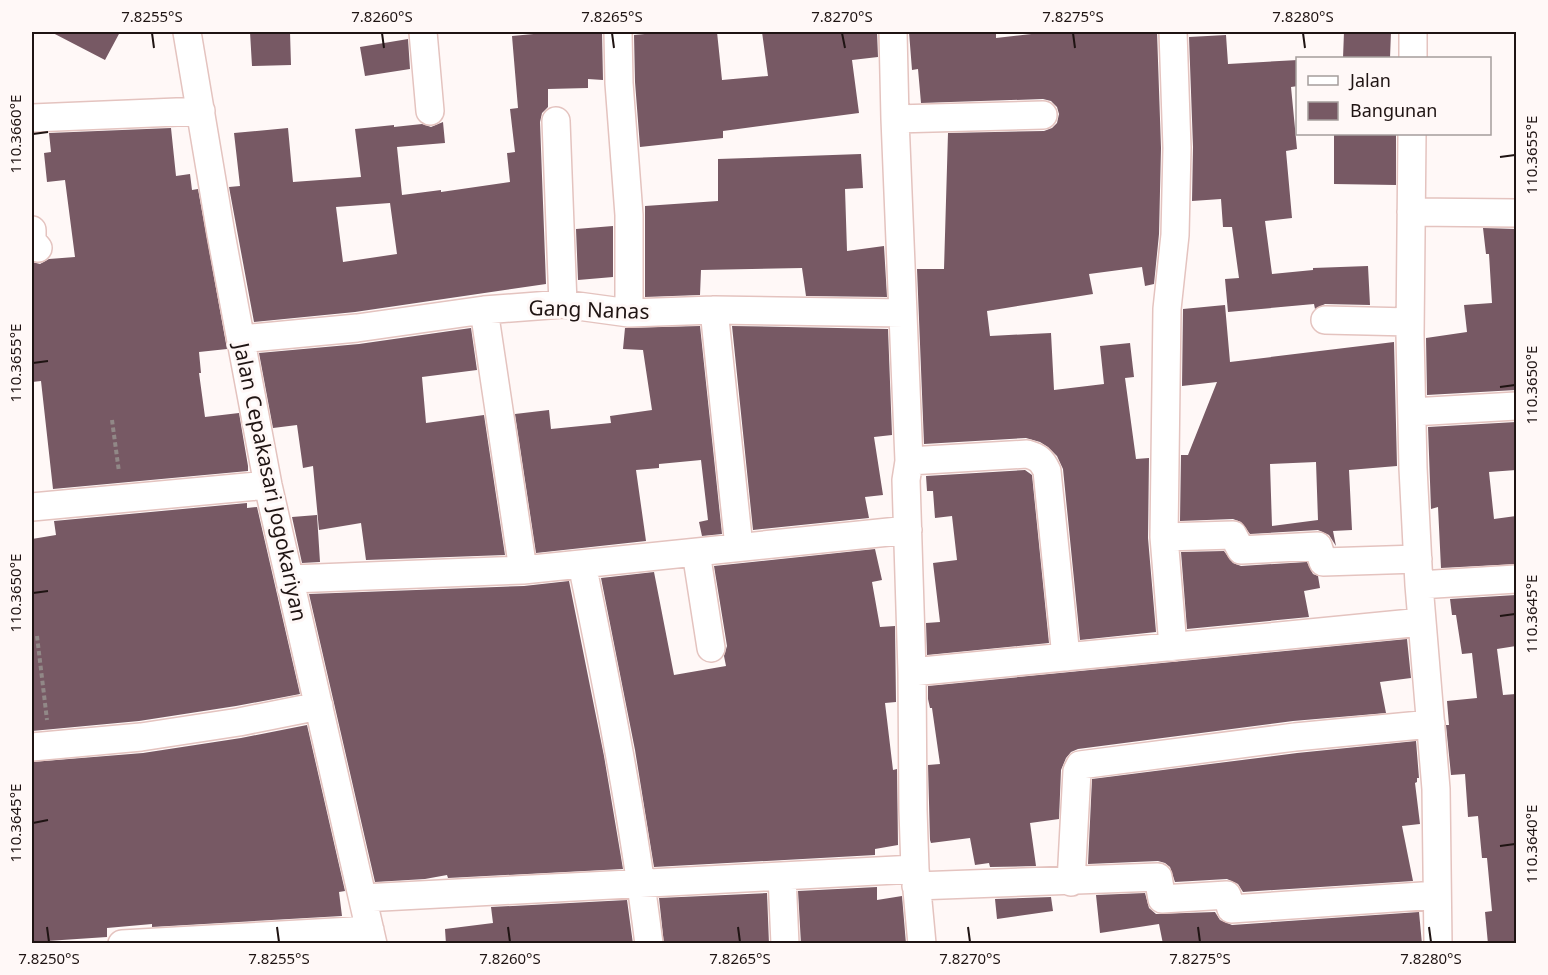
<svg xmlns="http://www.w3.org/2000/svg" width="1548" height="975" viewBox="0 0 1548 975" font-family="'Noto Sans',sans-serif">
	<rect width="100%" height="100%" fill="#fff8f7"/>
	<!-- building -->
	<path fill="#775964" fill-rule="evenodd" d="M51 32H120L105 60Z
		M250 32H290L291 65 252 66Z
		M555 32H602L603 80 588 79V88L548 89V107L542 113 540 122 546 284 355 312 254 322 229 187 240 186 234 133 288 128 293 182 361 177 355 129 394 125V127L422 124 431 127 443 122 445 143 397 147 402 195 441 190V192L510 182 507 153 515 152 510 109 518 108 512 36ZM390 203 397 254 343 262 336 207Z
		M666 32H717L722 80 768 76 762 32H877L878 57 852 60 859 113 723 131V138L640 147 635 82 634 35Z
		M909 32H996V38L1049 32H1157L1161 148 1159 234 1154 284 1145 286 1142 267 1089 274 1093 294 987 311 990 336 1051 333 1054 390 1104 384 1100 346 1130 343 1134 377 1125 378 1136 459 1149 458 1148 538 1156 632 1080 640 1063 469 1057 456 1048 447 1040 442 1026 438 924 444 917 269H944L948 133 1044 131 1052 128 1057 123 1059 114 1057 107 1051 101 1043 99 921 103 918 69 912 70Z
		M1344 32H1391L1390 58H1343Z
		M1226 35 1228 64 1298 60V86L1291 87 1297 149 1286 151 1292 218 1265 221 1272 274 1313 270V268L1368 266 1370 305 1325 304 1315 309 1314 304 1228 312 1225 279 1239 278 1232 227H1223L1221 199 1192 201 1193 147 1189 37Z
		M408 39 410 69 365 76 360 47Z
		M171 128 176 176 190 174 192 190 198 189 227 349 199 352 201 373H199L205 417 239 413 248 466V471L53 489 41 381 32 382V262L40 264 49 259 75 257 65 180 47 182 44 153 51 152 49 133Z
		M1334 134H1396V185L1334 184Z
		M861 154 863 188 845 189 847 251 884 246 887 297 806 296 802 268 701 270 700 295 645 297V206L718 201V159Z
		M613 226V277L578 280 576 229Z
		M1483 228 1516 229V390L1427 395 1426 338 1467 332 1464 305 1492 303 1489 254H1486Z
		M1225 305 1230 362 1394 342 1397 466 1349 470 1352 530 1333 531 1336 546 1329 535 1318 530 1250 534 1241 522 1233 519 1180 521 1181 455H1188L1217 382 1182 386 1183 309ZM1316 462 1318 520 1272 526 1270 464Z
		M700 326 722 534 702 536 699 522 708 520 701 460 659 464V468L636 470 646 541 536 553 515 414 549 410 551 429 611 423 610 416 652 410 643 350 623 349 625 328Z
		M732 326 888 329 892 435 874 437 883 495 865 497 869 518 753 530Z
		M471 328 477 370 422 377 426 423 484 415 505 555 366 560 361 523 319 530 313 466 303 468 297 425 273 428 259 353 359 344Z
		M1516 422V470L1489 472 1494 519 1516 516V564L1441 568 1438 507 1431 509 1428 427Z
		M1025 470 1032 475 1049 643 927 655 926 623 940 622 933 563 957 560 952 516 935 518 933 491H927L926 476Z
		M247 503V508L257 507 300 694 236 706 139 721 32 731V539L56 535 54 521Z
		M317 515 320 562 302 563 292 517Z
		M875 549 882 580 872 582 880 627 895 626 896 702 885 703 893 770 897 769 898 845 875 849V855L654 867 635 750 601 578 654 572 674 675 726 666 724 656 727 646 714 566Z
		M1224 551 1233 563 1241 566 1307 562 1313 574 1318 576 1320 588 1304 591 1309 617 1187 629 1181 552Z
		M569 581 604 756 623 869 448 878 447 875 425 879 375 882 309 594 524 586Z
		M1516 595V646L1497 649 1503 695 1516 694V812L1514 813 1516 841V944H1488L1485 912 1492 911 1487 858H1482L1478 816 1468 817 1465 774 1451 775 1446 725H1449L1447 701 1477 698 1472 653 1462 654 1456 615H1452L1450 599Z
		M1407 639 1411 678 1380 682 1386 713 1293 721 1078 749 1071 752 1066 758 1061 770 1059 819 1030 823 1036 866 990 867 989 863 975 865 970 838 931 843 930 840 928 765 940 764 932 708H930L928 699V686Z
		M307 725 345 891 339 892 342 916 152 927V924L107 928V937L32 942V762L143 753 241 738Z
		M1416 741 1419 778H1417V782L1415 783 1420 824 1402 826 1413 881 1243 892 1238 884 1227 879 1175 882 1170 867 1165 863 1158 861 1088 864 1092 779 1297 753Z
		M877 887V900L902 896 906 944H801L798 891Z
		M767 893 769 944H664L659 898Z
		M1145 893 1149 908 1156 914 1215 912 1220 920 1232 925 1419 912 1422 944H1163L1159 924 1100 933 1096 895Z
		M1051 897 1053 911 997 919 995 899Z
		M627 900 633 944H446L445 929 493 923 491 907Z"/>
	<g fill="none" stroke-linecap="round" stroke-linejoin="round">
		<!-- minor casing -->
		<g stroke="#e4c3bf" stroke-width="30">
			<path id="minor" d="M187 32 221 234 268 485 373 944
				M423 32 430 111
				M618 32 619 83 629 215V313
				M893 32 895 119 909 461 906 480 912 672 913 810 915 869 922 944
				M1413 58V32
				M32 118 201 111
				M895 119 1043 115
				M556 121 563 304
				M1412 134 1410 335 1413 468 1419 585 1436 789 1438 944
				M1411 212 1516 213
				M32 230V241L38 248
				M484 310 523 570
				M714 310 739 547
				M1325 320 1410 322
				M241 339 357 328 484 310 563 304 629 313 714 310 903 313
				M1412 412 1516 406
				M909 461 1027 454C1038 457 1042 460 1047 471L1066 657
				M32 507 268 485
				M1164 537 1233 535 1241 550 1318 546 1323 562 1418 559
				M696 552 711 648
				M582 564C608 690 633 816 649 944
				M291 579 523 570 908 530
				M1419 585 1516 579
				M1173 647 1164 537 1167 309 1175 235 1177 148 1173 32
				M912 672 1422 622
				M32 747 141 737 239 722 319 706
				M782 876 785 944
				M1071 882 1077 771 1080 765 1295 737 1431 724
				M916 886 1158 877 1162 899 1227 895 1231 909 1437 895
				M363 898 915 869
				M122 944 370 930"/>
		</g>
		<!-- path -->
		<path stroke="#918887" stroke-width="4" stroke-dasharray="4.5 3" stroke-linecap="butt" d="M112 420 119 472
			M37 636 47 720"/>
		<!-- minor -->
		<use href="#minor" stroke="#fff" stroke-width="27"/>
	</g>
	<!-- ticks -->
	<path fill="none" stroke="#1f1413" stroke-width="2" d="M152 33 154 48M382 33 384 48M612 33 614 48M842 33 845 48M1073 33 1075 48M1303 33 1305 48M33 134 48 132M1500 157 1515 155M33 363 48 361M1500 387 1515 385M33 593 48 591M1500 616 1515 614M33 823 48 820M1500 846 1515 844M47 927 49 942M277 927 279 942M508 927 510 942M738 927 740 942M968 927 970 942M1198 927 1200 942M1429 927 1431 942"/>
	<g text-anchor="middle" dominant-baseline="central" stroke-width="6" stroke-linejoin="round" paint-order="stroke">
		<!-- street labels -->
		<g font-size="21" fill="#1f1413" stroke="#fff8f7">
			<text transform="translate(589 309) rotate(2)">Gang Nanas</text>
			<text transform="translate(271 482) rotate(78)">Jalan Cepakasari Jogokariyan</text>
		</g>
	</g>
	<!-- border -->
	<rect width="1548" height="975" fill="none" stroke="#fff8f7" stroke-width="66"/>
	<!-- legend -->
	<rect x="1296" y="57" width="195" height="78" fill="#fff8f7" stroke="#a59d9c" stroke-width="1.5"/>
	<rect x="1308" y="76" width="30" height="9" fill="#ffffff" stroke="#a59d9c" stroke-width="1.5"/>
	<text x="1350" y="87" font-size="18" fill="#1f1413">Jalan</text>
	<rect x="1308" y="102" width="30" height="18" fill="#775964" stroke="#a59d9c" stroke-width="1.5"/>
	<text x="1350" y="117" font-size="18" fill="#1f1413">Bangunan</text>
	<rect x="33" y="33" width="1482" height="909" fill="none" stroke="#1f1413" stroke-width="2"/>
	<g font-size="15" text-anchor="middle" fill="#1f1413">
		<text x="152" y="22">7.8255°S</text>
		<text x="382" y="22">7.8260°S</text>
		<text x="612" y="22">7.8265°S</text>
		<text x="842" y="22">7.8270°S</text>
		<text x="1073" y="22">7.8275°S</text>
		<text x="1303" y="22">7.8280°S</text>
		<text transform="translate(16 134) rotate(-90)" y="5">110.3660°E</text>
		<text transform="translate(1532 155) rotate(-90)" y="5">110.3655°E</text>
		<text transform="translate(16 363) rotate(-90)" y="5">110.3655°E</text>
		<text transform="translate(1532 385) rotate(-90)" y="5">110.3650°E</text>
		<text transform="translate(16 593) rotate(-90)" y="5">110.3650°E</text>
		<text transform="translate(1532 614) rotate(-90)" y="5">110.3645°E</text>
		<text transform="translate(16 823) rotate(-90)" y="5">110.3645°E</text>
		<text transform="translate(1532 844) rotate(-90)" y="5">110.3640°E</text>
		<text x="49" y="964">7.8250°S</text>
		<text x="279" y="964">7.8255°S</text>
		<text x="510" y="964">7.8260°S</text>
		<text x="740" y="964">7.8265°S</text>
		<text x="970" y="964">7.8270°S</text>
		<text x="1200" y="964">7.8275°S</text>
		<text x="1431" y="964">7.8280°S</text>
	</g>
</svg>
